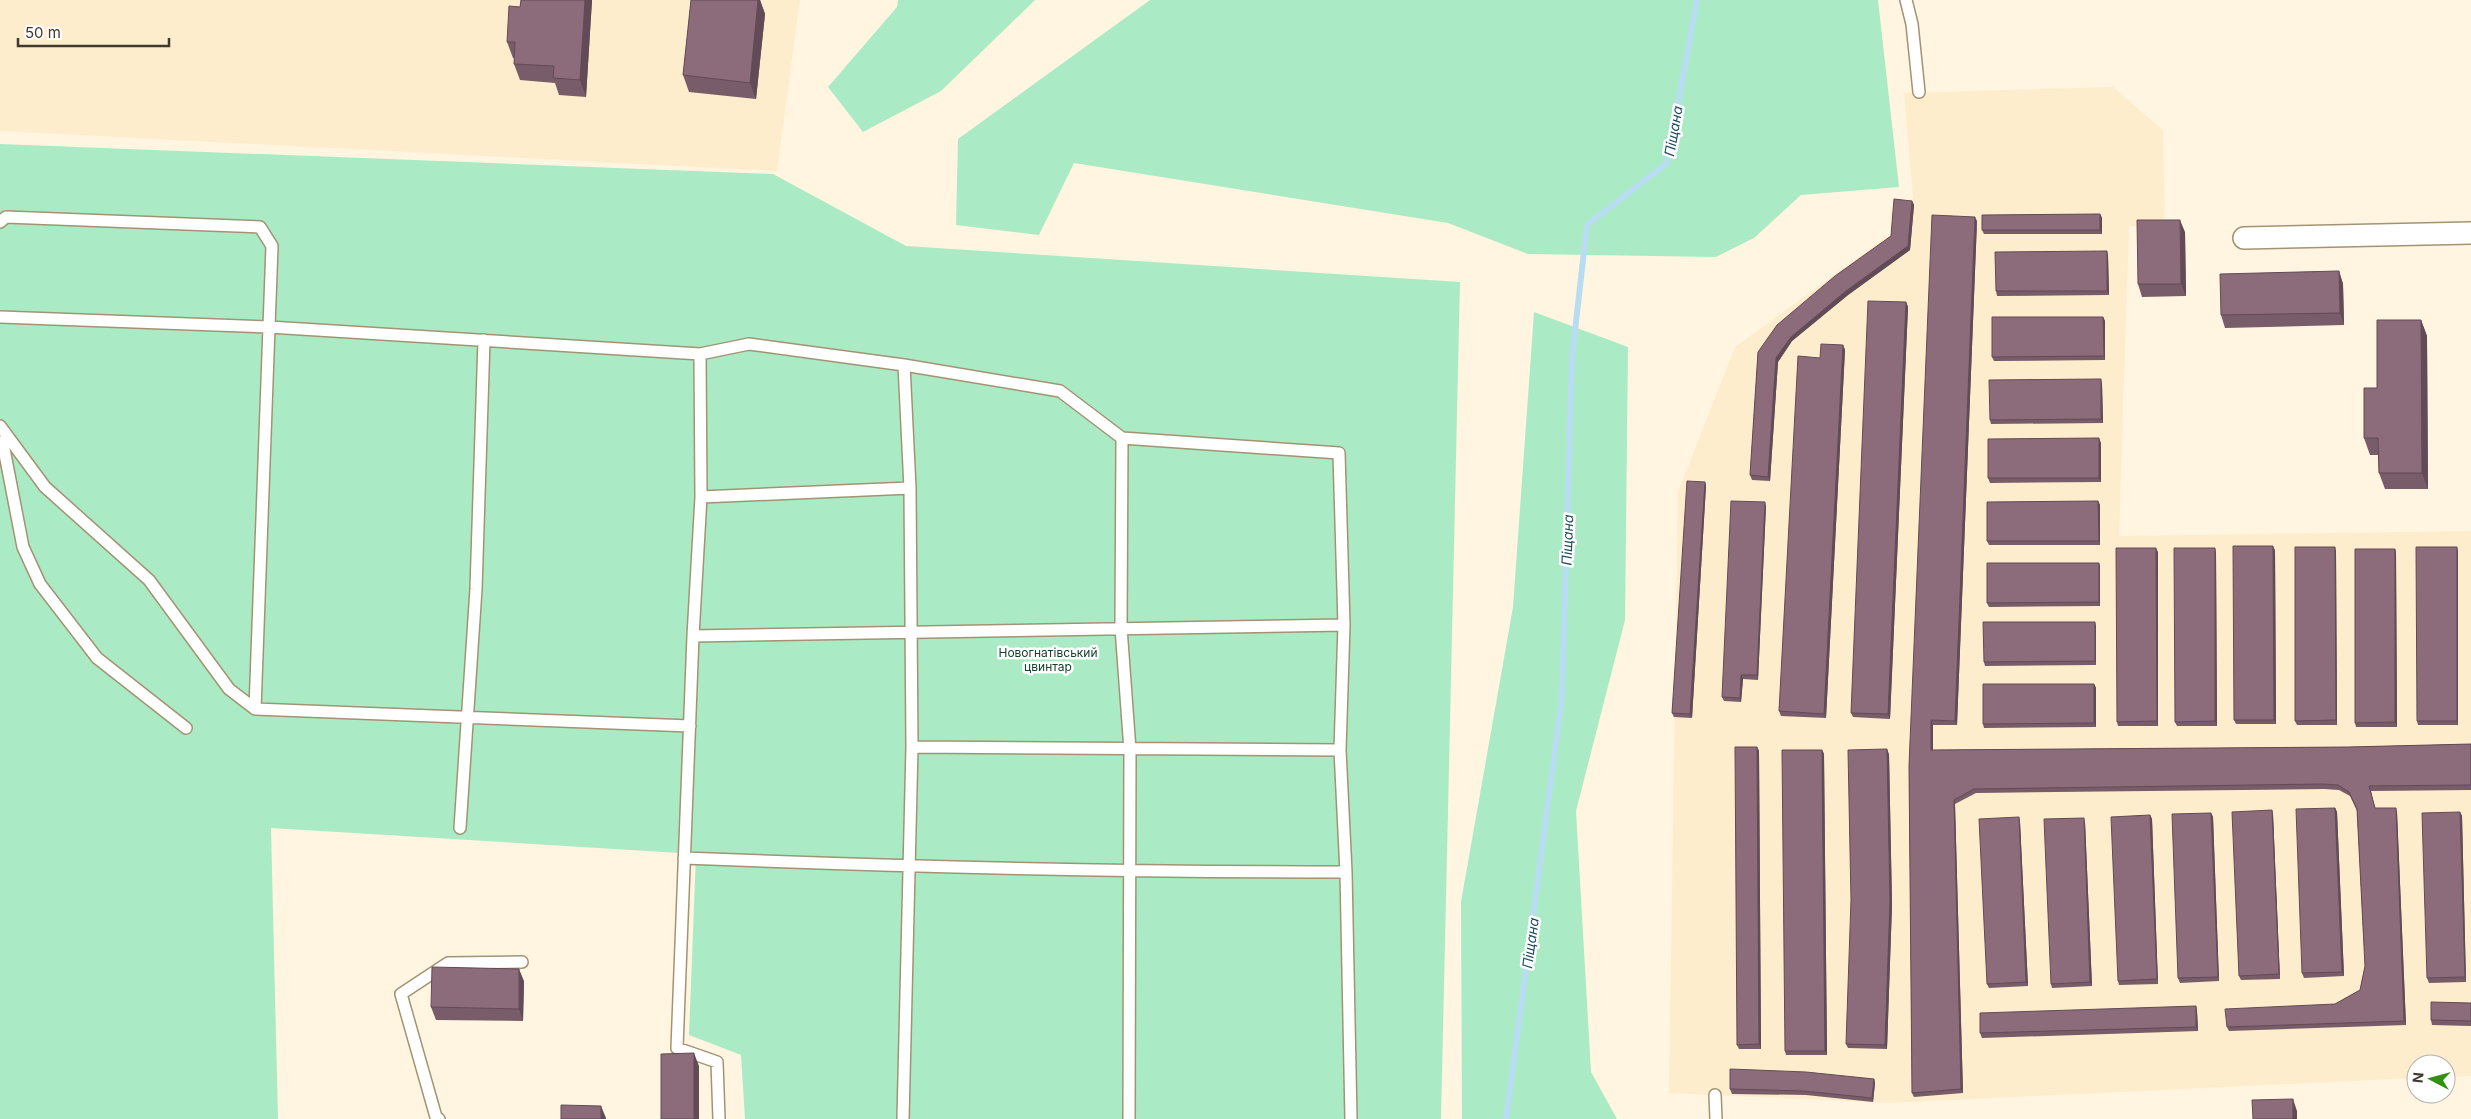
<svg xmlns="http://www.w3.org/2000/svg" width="2471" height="1119" viewBox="0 0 2471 1119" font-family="Inter,sans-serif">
	<rect width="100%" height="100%" fill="#fff5e0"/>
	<!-- built -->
	<path fill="#fdedcc" d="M0 0H800L777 171 0 131Z
		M2113 87 2163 130 2165 227 2129 226 2119 536 2471 531V1076L2446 1077V1064H2416V1078L1888 1103 1669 1093 1678 492 1735 347 1890 234 1891 208 1913 198 1904 93Z"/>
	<!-- green -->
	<path fill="#aaebc5" d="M898 0H1035L941 91 863 132 828 87 897 7Z
		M1150 0H1878L1899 187 1801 195 1754 238 1716 257 1528 254 1448 223 1074 163 1039 235 956 225 958 139Z
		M0 144 773 174 906 246 1460 282 1441 1119H745L741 1055 689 1035 696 854 271 828 278 1119H0Z
		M1534 312 1628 347 1625 620 1576 811 1591 1072 1617 1119H1462L1461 902 1513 607Z"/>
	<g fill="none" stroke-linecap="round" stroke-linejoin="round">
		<!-- stream -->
		<path stroke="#b8ddf2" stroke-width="6" d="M1506 1119 1562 697 1572 357 1587 225 1667 163 1697 0"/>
		<!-- service casing -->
		<g stroke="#a39373" stroke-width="14">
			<path id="service" d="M1906 0 1912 24 1919 92
				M0 222 6 217 260 227 272 246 269 327 700 354 701 497 693 636 677 1048 717 1062 719 1119
				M0 317 269 327 255 709
				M700 354 749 344 904 365 910 488 912 747 903 1119
				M904 365 1060 391 1122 438 1339 453 1344 625 1340 750 1346 872 1351 1119
				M0 426 45 487 149 580 229 689 255 709 690 726
				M1122 438 1121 628 1130 750 1129 1119
				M0 442 4 449 23 547 40 584 97 658 186 728
				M701 497 910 488
				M693 636 1344 625
				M912 747 1340 750
				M460 828 476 589 484 340
				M684 858C905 867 1125 872 1346 872
				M1715 1095 1716 1119
				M439 1119 436 1117 401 994 448 963 522 962"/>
		</g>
		<!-- minor casing -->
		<g stroke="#a39373" stroke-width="24">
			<path id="minor" d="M2244 238 2471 233"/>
		</g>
		<!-- service -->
		<use href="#service" stroke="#fff" stroke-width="11"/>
		<!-- minor -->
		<use href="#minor" stroke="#fff" stroke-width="21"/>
	</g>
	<!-- wall -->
	<path fill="#785c6a" d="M521 0H592L586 97 559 95 555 83 520 80 514 64 515 58H513L507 42 520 7Z
		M691 0H760L765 14 756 99 689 92 683 75Z
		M1912 201 1914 205 1910 250 1848 295 1792 341 1778 362 1770 481 1752 480 1750 475 1758 352 1891 236Z
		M2100 214 2102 218V234H1984L1982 230Z
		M1977 221 1957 725H1933V750L2348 747 2471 744V790L2371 791 2375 808 2397 812 2406 1025 2229 1031 2227 1027 2335 1004 2360 990 2365 966 2357 811 2350 796 2339 790 2324 789 1976 793 1955 804 1963 1093 1914 1097 1912 1093 1909 766Z
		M2185 232 2186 296 2142 297 2138 284Z
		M2108 255 2109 295 1997 296 1996 291Z
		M2339 271 2343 284 2344 325 2225 328 2221 315Z
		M1906 302 1908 307 1890 719 1853 717 1851 713Z
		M2103 317 2105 321V360L1994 361 1992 357Z
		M2421 320 2427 336 2428 489H2385L2379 473 2378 455H2370L2364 438 2377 388Z
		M1843 345 1845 350 1826 718 1781 716 1779 711 1820 358Z
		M2102 384 2103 423 1991 424 1990 420Z
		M2101 443V482L1990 483 1988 478Z
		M1705 482 1706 486 1692 718 1674 717 1672 713Z
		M2098 501 2100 505V545H1989L1987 541Z
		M1766 506 1758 680 1743 679 1741 702 1724 701 1722 697Z
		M2395 549 2396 553 2397 727H2356L2355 723Z
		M2275 550 2276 724H2236L2234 720Z
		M2336 551 2337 725H2297L2295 721Z
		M2458 551V725H2418L2417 721Z
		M2158 552V726H2118L2117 722Z
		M2216 552 2217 726H2177L2175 722Z
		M2099 563 2100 567V606L1989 607 1987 603Z
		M2096 626V665L1985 666 1984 662Z
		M2094 684 2096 688V727L1984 728 1983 724Z
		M1757 747 1759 751 1761 1049H1739L1737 1045Z
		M1822 750 1824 754 1827 1055H1786L1785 1051Z
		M1889 754 1892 905 1887 1049 1848 1048 1846 1044Z
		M2335 808 2337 812 2344 976 2304 978 2302 973Z
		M2272 810 2273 814 2280 979 2241 980 2239 976Z
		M2460 812 2462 816 2466 982 2429 983 2427 978Z
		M2211 813 2213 817 2219 981 2180 983 2178 978Z
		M2150 815 2152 819 2158 984 2119 985 2118 981Z
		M2019 817 2020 822 2028 986 1989 988 1987 984Z
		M2085 822 2092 986 2052 988 2051 984Z
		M524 981 523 1021 436 1020 431 1007Z
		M2471 1003V1026L2432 1025 2431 1020Z
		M2196 1006 2197 1011 2198 1031 1982 1038 1980 1033Z
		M1874 1079 1875 1083 1873 1102 1806 1095 1732 1094 1730 1089Z"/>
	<!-- shaded-wall -->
	<path fill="#624b56" d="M585 0H592L586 97 580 80Z
		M758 0H760L765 14 756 99 750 83Z
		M1912 201 1914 205 1910 250 1848 295 1792 341 1778 362 1770 481 1768 477 1776 358 1791 337 1846 291 1908 246Z
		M2100 214 2102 218V234L2100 230Z
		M1975 217 1977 221 1957 725 1955 721Z
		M2180 220 2185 232 2186 296 2181 284Z
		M2107 251 2108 255 2109 295 2107 291Z
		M2339 271 2343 284 2344 325 2340 313Z
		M1906 302 1908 307 1890 719 1888 714Z
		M2103 317 2105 321V360L2104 356Z
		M2421 320 2427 336 2428 489 2422 473Z
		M1843 345 1845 350 1826 718 1824 714Z
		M2101 379 2102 384 2103 423 2101 419Z
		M2099 438 2101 443V482L2099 478Z
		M1705 482 1706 486 1692 718 1690 714Z
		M2098 501 2100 505V545L2099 541Z
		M1765 502 1766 506 1758 680 1757 675Z
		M2273 546 2275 550 2276 724 2274 720Z
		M2335 547 2336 551 2337 725 2336 720Z
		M2457 547 2458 551V725L2457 721Z
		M2156 548 2158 552V726L2157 721Z
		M2215 548 2216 552 2217 726 2215 721Z
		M2395 549 2396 553 2397 727 2395 722Z
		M2099 563 2100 567V606L2099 602Z
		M2095 622 2096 626V665L2095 661Z
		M1741 675 1743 679 1741 702 1740 698Z
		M2094 684 2096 688V727L2094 723Z
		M1931 720 1933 725V754L1931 750Z
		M1757 747 1759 751 1761 1049 1759 1044Z
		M1887 749 1889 754 1892 905 1887 1049 1885 1045Z
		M1822 750 1824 754 1827 1055 1825 1051Z
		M1954 800 1955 804 1963 1093 1961 1089Z
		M2335 808 2337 812 2344 976 2342 972Z
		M2396 808 2397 812 2406 1025 2404 1021Z
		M2272 810 2273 814 2280 979 2279 974Z
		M2460 812 2462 816 2466 982 2465 977Z
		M2211 813 2213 817 2219 981 2218 977Z
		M2150 815 2152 819 2158 984 2157 979Z
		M2019 817 2020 822 2028 986 2026 982Z
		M2084 818 2085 822 2092 986 2090 982Z
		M519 969 524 981 523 1021 519 1009Z
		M2196 1006 2197 1011 2198 1031 2196 1027Z
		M694 1053 699 1066V1119H694Z
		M1874 1079 1875 1083 1873 1102 1872 1098Z
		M2293 1099 2297 1111V1119H2293Z
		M601 1106 606 1118V1119H601Z"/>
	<!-- building -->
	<path fill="#8c6b7b" stroke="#624b56" d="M521 0H585L580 80 553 78 554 66 514 64 515 42H507L509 6 520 7Z
		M691 0H758L750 83 683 75Z
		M1894 199 1912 201 1908 246 1846 291 1791 337 1776 358 1768 477 1750 475 1758 352 1777 325 1835 276 1891 236Z
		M2100 214V230H1982V215Z
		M1932 215 1975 217 1955 721 1931 720V750L2348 747 2471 744V785L2369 786 2375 808H2396L2404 1021 2227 1027 2225 1009 2335 1004 2360 990 2365 966 2357 809 2349 792 2338 785 2323 784 1974 789 1954 800 1961 1089 1912 1093 1909 766Z
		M2137 220H2180L2181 284H2138Z
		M2107 251V291H1996L1995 252Z
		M2339 271 2340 313 2221 315 2220 274Z
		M1868 301 1906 302 1888 714 1851 713Z
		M1992 317H2103L2104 356 1992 357Z
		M2377 320H2421L2422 473H2379L2378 438H2364V388H2377Z
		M1821 344 1843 345 1824 714 1779 711 1798 356 1820 358Z
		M2101 379V419L1990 420 1989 380Z
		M2099 438V478H1988V439Z
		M1687 481 1705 482 1690 714 1672 713Z
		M1731 501 1765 502 1757 675H1741L1740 698 1722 697Z
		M2098 501 2099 541H1987V502Z
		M2233 546H2273L2274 720H2234Z
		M2295 547H2335L2336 720 2295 721Z
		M2416 547H2457V721H2417Z
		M2116 548H2156L2157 721 2117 722Z
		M2174 548H2215V721L2175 722Z
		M2355 549H2395V722L2355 723Z
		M1987 563H2099V602L1987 603Z
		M1983 622H2095V661L1984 662Z
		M1983 684H2094V723L1983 724Z
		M1735 747H1757L1759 1044 1737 1045Z
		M1887 749 1890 901 1885 1045 1846 1044 1851 900 1848 750Z
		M1782 750H1822L1825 1051H1785Z
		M2335 808 2342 972 2302 973 2296 809Z
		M2272 810 2279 974 2239 976 2232 812Z
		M2460 812 2465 977 2427 978 2422 813Z
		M2211 813 2218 977 2178 978 2172 814Z
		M2150 815 2157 979 2118 981 2111 817Z
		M2019 817 2026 982 1987 984 1979 819Z
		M2084 818 2090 982 2051 984 2044 819Z
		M432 967 519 969V1009L431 1007Z
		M2431 1002 2471 1003V1021L2431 1020Z
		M2196 1006V1027L1980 1033V1013Z
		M694 1053V1119H661V1054Z
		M1730 1069 1806 1072 1874 1079 1872 1098 1804 1091 1730 1089Z
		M2293 1099V1119H2253L2252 1100Z
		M561 1105 601 1106V1119H561Z"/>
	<g text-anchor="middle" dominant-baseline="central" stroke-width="5" stroke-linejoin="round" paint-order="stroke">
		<!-- park labels -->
		<g font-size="12" fill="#16402b" stroke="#fff">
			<text x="1048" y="652">Новогнатівський<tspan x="1048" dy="14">цвинтар</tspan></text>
		</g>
		<!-- water labels -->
		<g font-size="14" font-style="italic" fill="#214d62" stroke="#fff">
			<text transform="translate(1673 131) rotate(-80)">Піщана</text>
			<text transform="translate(1567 540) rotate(-88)">Піщана</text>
			<text transform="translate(1530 943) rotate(-82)">Піщана</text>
		</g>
	</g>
	<!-- north arrow -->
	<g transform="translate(2431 1079) rotate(276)"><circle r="24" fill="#ffffff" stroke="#b3b0ab"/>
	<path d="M0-4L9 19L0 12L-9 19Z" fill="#309211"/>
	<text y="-8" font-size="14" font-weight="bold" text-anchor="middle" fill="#40392c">N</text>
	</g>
	<!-- scale -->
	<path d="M18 38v8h151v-8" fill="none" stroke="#40392c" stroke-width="2.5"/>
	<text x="25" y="38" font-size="15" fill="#40392c" stroke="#ffffff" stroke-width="4" paint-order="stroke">50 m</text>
</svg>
